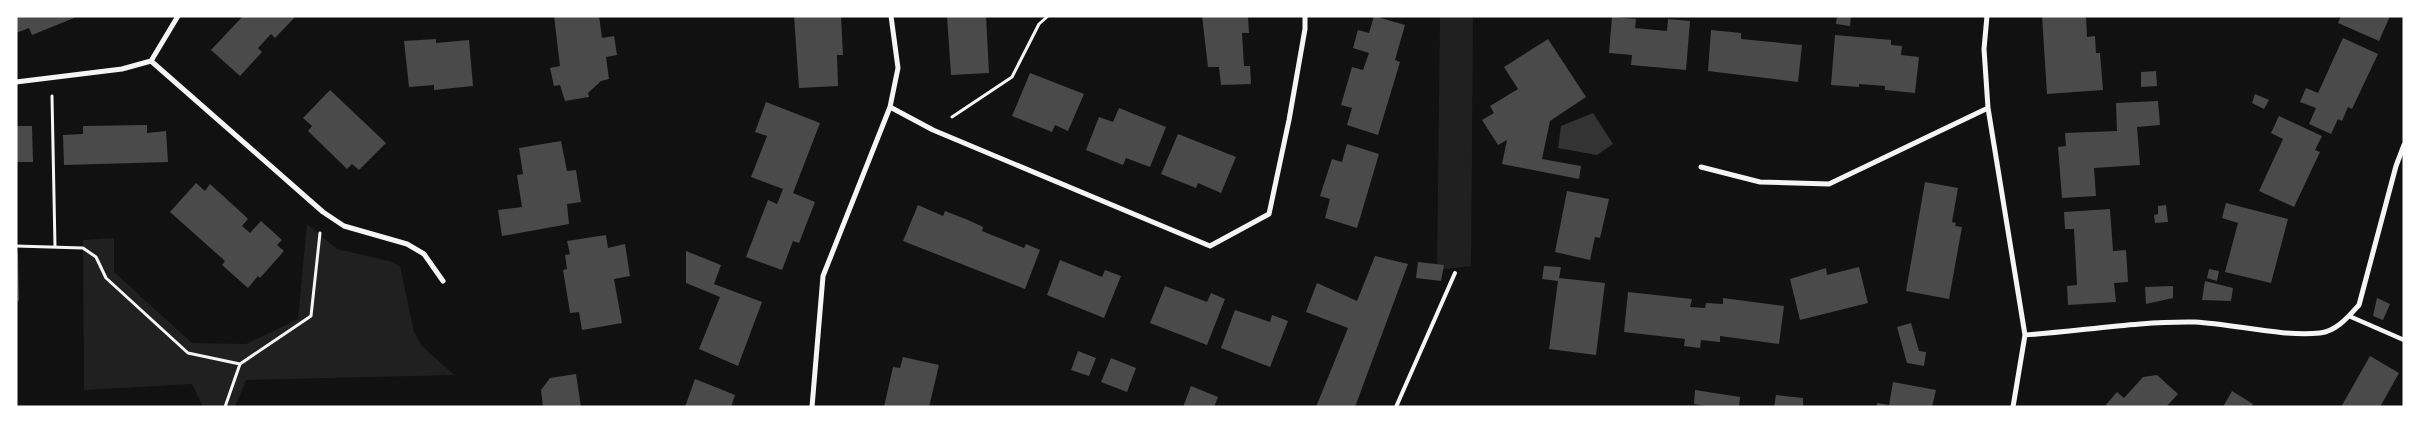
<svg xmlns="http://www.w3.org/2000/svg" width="2420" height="423" viewBox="0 0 2420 423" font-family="'Varela Round',sans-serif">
	<rect width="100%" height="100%" fill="#111"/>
	<!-- green -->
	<path fill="#202020" d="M1440 16H1473L1471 266 1437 270Z
		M307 224 337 249 389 261 400 266 414 332 422 346 454 375 246 380 235 407H203L192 384 84 390 83 240 114 238V272L192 343 246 344 298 319Z"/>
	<!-- water -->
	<path fill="#333" d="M1593 113 1613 144 1597 155 1558 148 1561 126Z"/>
	<!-- building -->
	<path fill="#4a4a4a" d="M16 16H79L32 35 29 28 16 33Z
		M243 16H296L275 38 271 34 258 48 262 52 240 76 211 50Z
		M554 16H599L602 38 614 36 617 55 606 57 609 79 601 81 588 93 589 97 565 101 560 85 554 86 550 68 560 66Z
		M794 16H841L843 55H837L838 86 799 88Z
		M947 16H986L989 73 951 75Z
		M1202 16H1248L1249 33H1242L1244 66H1250L1251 84 1221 85 1219 67H1208Z
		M1374 16 1405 25 1395 60 1400 62 1378 135 1347 125 1352 108 1341 105 1352 67 1363 70 1369 53 1353 48 1358 30 1369 33Z
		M1837 16H1851L1850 26 1836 24Z
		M2042 16H2086L2087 37 2095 36 2096 53H2100L2103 90 2047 94Z
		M2341 16H2390L2379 41 2338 23Z
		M1612 17 1636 19 1635 28 1667 31 1668 19 1690 21 1686 70 1631 65 1632 55 1609 53Z
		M1711 30 1741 33V39L1802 45 1798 82 1708 71Z
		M1835 35 1891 40V45L1902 46 1901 55 1919 57 1915 93 1885 90V86L1859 84V87L1831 85Z
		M2343 38 2378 54 2352 109 2348 107 2342 121 2338 119 2331 134 2309 124 2316 108 2300 102 2306 88 2318 93Z
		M436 39V43L469 40 473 86 434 90V85L409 87 404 41Z
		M1548 39 1586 97 1550 121 1542 159 1581 166 1579 179 1502 164 1507 140 1498 145 1482 120 1494 113 1490 106 1518 89 1504 67Z
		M2156 71 2157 86 2141 87V72Z
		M1030 73 1084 94 1068 131 1055 125 1052 132 1012 116Z
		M330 90 386 143 359 170 352 164 347 169 308 131 312 126 303 118Z
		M2255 94 2269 100 2264 109 2252 103Z
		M2158 101 2160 125 2137 127 2140 165 2094 168 2096 196 2062 198 2058 147 2066 146 2065 133 2117 131 2116 103Z
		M766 102 820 123 793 193 815 202 799 243 793 241 782 270 746 257 768 200 777 204 783 189 751 177 767 136 755 132Z
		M1119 108 1166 127 1150 167 1126 158 1123 165 1086 150 1099 117 1113 122Z
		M2279 116 2322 136 2315 150 2320 152 2294 207 2259 191 2283 139 2271 133Z
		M147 125V133L166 131 168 162 64 165 63 135 83 134V126Z
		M16 126H32L33 162H16Z
		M1178 134 1236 157 1221 193 1198 183 1196 188 1161 174Z
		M561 141 567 171 576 170 581 202 567 204 569 224 502 236 498 210 522 207 517 175 523 174 519 148Z
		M1347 144 1379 154 1357 228 1325 218 1330 199 1320 196 1332 159 1342 162Z
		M1925 182 1958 188 1952 222 1956 223 1955 226 1962 227 1949 299 1906 291Z
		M196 183 205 191 210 184 243 214 248 219 242 226 250 233 261 221 282 240 277 245 284 251 260 278 258 276 248 288 222 265 225 261 170 212Z
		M1567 191 1609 199 1600 238 1595 237 1590 260 1555 252Z
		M2226 203 2288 219 2271 283 2225 272 2238 223 2222 218Z
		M918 205 943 216 945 211 968 220 983 227 982 231 1024 248 1026 244 1040 250 1025 289 903 241Z
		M2166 205 2168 222 2155 223 2154 215 2158 214V206Z
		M2110 209 2113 251 2126 250 2128 282 2114 283 2116 302 2068 305 2067 286 2077 285 2074 229H2065L2064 212Z
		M606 235 608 248 625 244 630 276 614 279 622 323 582 330 579 312 570 313 567 294 563 270 567 269 565 255 570 254 567 241Z
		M686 251 721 265 714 284 762 302 738 366 699 349 720 297 686 283Z
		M16 253H18L19 301H16Z
		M1375 256 1408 264 1355 407H1316L1348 328 1306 312 1317 283 1357 301Z
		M1060 260 1102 277 1105 270 1121 276 1104 318 1047 295Z
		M1418 262 1444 265 1441 281 1416 278Z
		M1544 266 1561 267 1559 278 1605 283 1596 355 1549 349 1558 281 1542 279Z
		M1859 267 1868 303 1800 320 1790 279 1826 268 1827 275Z
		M2209 269 2219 271 2217 281 2207 278Z
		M2205 281 2233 288 2231 301 2202 300Z
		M1165 286 1207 302 1211 293 1225 299 1207 345 1150 323Z
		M2173 286V298L2146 304 2145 287Z
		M1628 292 1692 299 1690 307 1705 308 1706 303 1723 304V298L1784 306 1779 344 1720 336V342L1701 340 1700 348 1684 346 1685 339 1624 332Z
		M2377 298 2390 304 2383 320 2373 316Z
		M1235 310 1270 322 1272 315 1288 321 1270 367 1221 348Z
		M1911 323 1919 351 1926 352 1924 366 1907 363 1897 327Z
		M1078 351 1096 358 1089 376 1071 370Z
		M2370 356 2399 373 2380 407H2341Z
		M903 357 939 365 929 407H884L893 367 900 368Z
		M1111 358 1136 368 1127 392 1101 382Z
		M576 374 581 407H543L541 390 550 378Z
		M2157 375 2178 394 2166 407H2104L2117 392 2124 398 2143 377Z
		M695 379 735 395 731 407H685Z
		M1893 382 1936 390 1932 407H1877V403L1889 405Z
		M1191 386 1218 397 1214 407H1183Z
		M1695 390 1740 397 1739 407H1712L1694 404Z
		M2232 391 2253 404 2251 407H2223Z
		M1776 395 1803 398V407H1774Z"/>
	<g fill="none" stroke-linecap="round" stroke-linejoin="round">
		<!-- path -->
		<path stroke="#f5f5f5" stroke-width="3" d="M52 96 55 247
			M952 117 1012 77 1039 24 1048 16
			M16 246 83 248 96 257 106 278 188 353 240 364
			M225 407 240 364 311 316 320 233"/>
		<!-- service -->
		<path stroke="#f5f5f5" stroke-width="4" d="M1396 407 1455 273"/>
		<!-- pedestrian -->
		<path stroke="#f5f5f5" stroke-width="4.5" d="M2349 316 2404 340"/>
		<!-- minor -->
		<path stroke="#f5f5f5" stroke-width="5" d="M1987 16 1984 49 1988 108 2025 335 2013 407
			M151 61 323 212 344 226 407 244 424 254 443 281
			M16 82 122 69 151 61 178 16
			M890 107 933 130 1210 246 1269 214 1289 120 1305 29V16
			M1701 167 1760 182 1829 184 1988 108
			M2025 335C2082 331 2138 321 2195 322 2234 324 2282 337 2320 333 2337 331 2349 316 2359 305L2396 166 2404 145
			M812 407 823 276 890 107 898 68 891 16"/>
	</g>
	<!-- border -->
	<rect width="2420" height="423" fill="none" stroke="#ffffff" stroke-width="35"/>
</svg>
